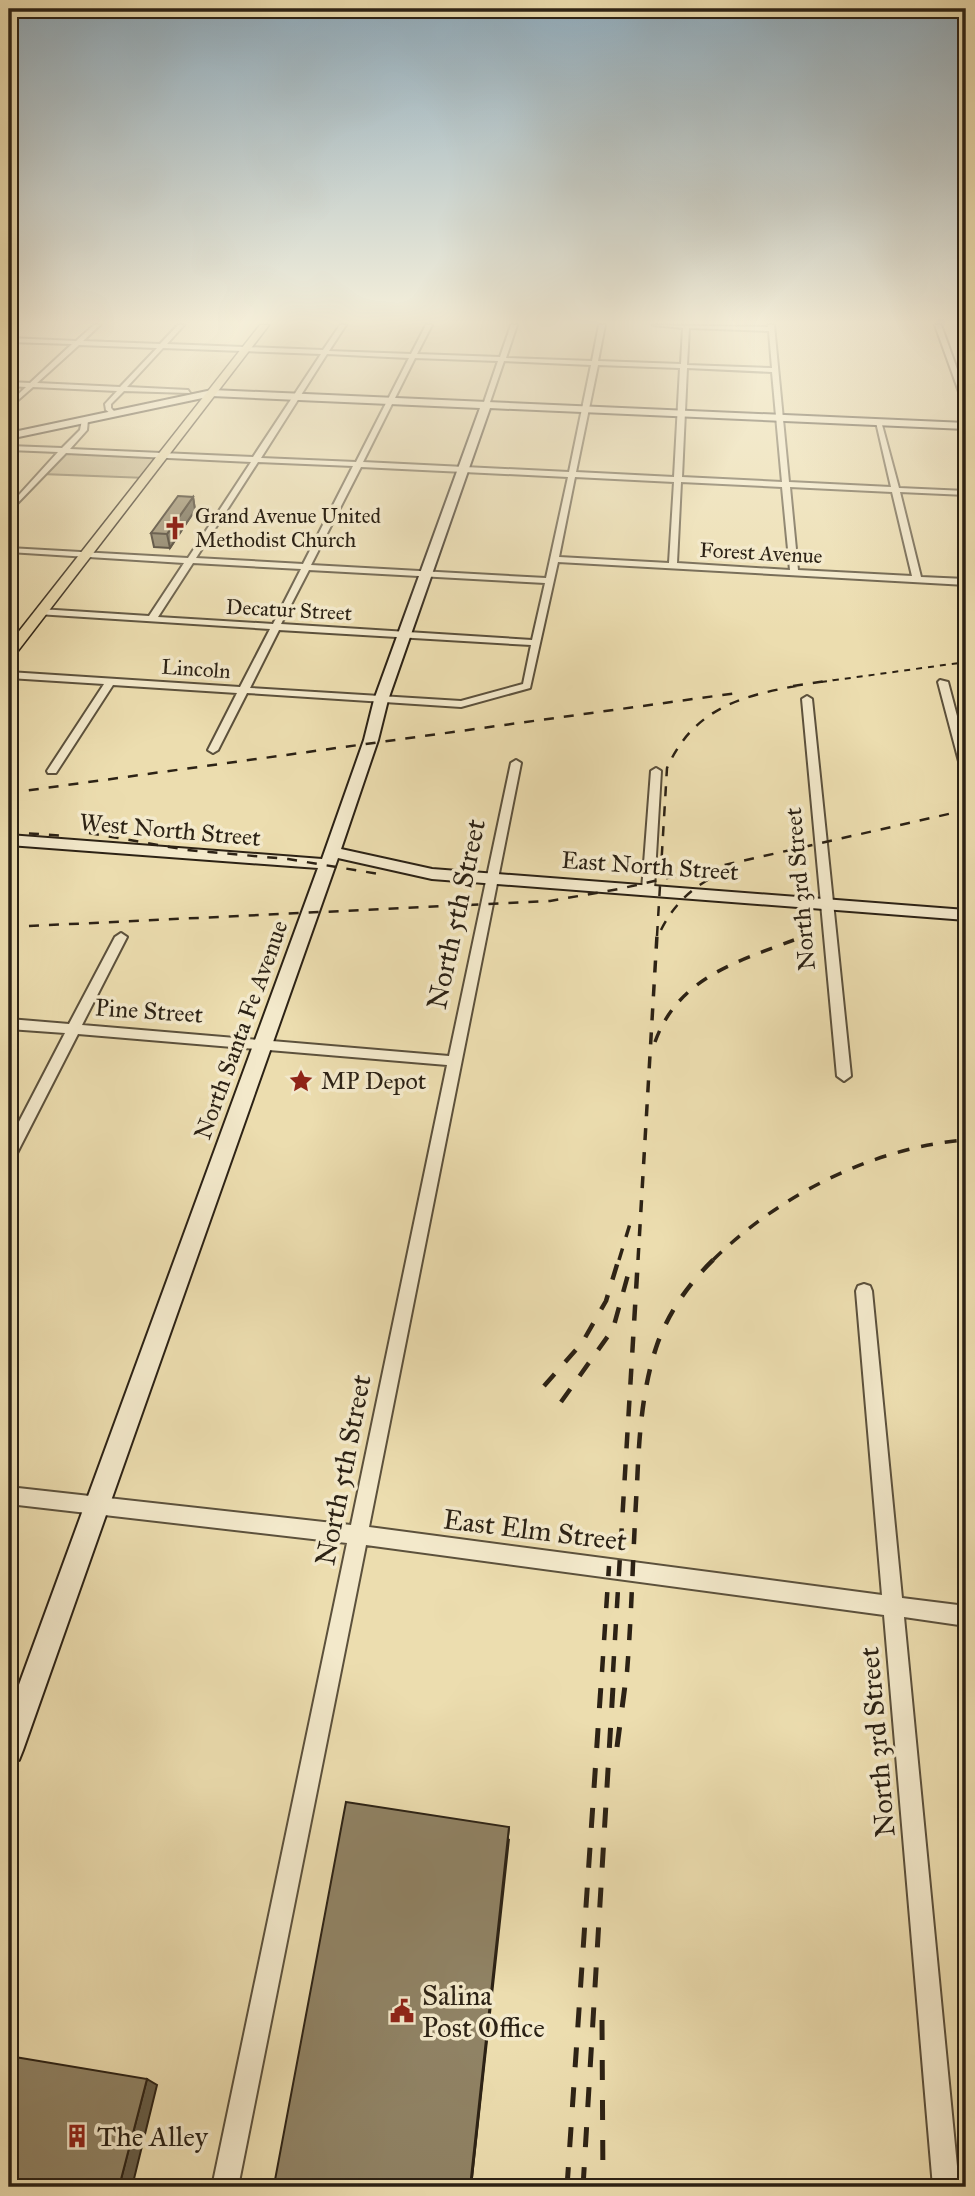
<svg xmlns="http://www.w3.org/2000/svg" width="975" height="2196" viewBox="0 0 975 2196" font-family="'IM FELL Great Primer',serif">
	<rect width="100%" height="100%" fill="#ecddaf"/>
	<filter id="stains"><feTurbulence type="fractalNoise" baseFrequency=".00286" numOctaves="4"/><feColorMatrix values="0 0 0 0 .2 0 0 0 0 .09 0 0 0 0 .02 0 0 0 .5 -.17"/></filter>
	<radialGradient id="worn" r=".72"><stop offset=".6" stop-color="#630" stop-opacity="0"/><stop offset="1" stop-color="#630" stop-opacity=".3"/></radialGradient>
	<!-- green -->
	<path fill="#cbbd95" stroke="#7c7055" stroke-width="2" d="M63 450 164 456 147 478 42 474Z"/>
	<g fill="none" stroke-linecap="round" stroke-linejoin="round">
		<!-- street casing -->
		<g stroke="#5c513c" stroke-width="4">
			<path id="street" d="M9 325H14L9 329Z
				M94 325H100L83 341 160 344 178 325H184L167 344 323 350 340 325H346L329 351 411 354 426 325H432L417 354 500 357 511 325H517L506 358 592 361 599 325H605L598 361 681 364 683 328 653 325 768 327V325H774L789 482 891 487 876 422 881 421 899 488 966 491V495L900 492 921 577 966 579V585L558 562 530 688 461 707 247 693 218 750 213 753 208 750 237 693 113 685 56 773H48L47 771 104 684 9 678V672L240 687 270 629 37 614V610L40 609 149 616 184 563 9 552V548L188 558 251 462 66 453 9 512V506L58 452 9 450V446L62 448 80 430 82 420 85 418 88 420 87 430 70 449 253 457 321 354 163 348 127 387 188 390 190 393 124 391 111 404V408L117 414 114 416 106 410 105 404 117 391 33 387 9 408V403L26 387 9 386V382L30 383 72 344 9 342V338L76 341ZM689 328 769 331 772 368 687 365ZM79 345 157 348 120 387 37 383ZM327 354 409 358 356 462 261 458ZM415 358 498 361 483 405 486 407 489 405 504 361 591 365 569 472 363 462ZM598 365 680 368 674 477 576 472ZM687 368 772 372 782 482 682 477ZM258 462 353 466 303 564 196 558ZM361 467 568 477 546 578 311 565ZM575 477 674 482 669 563 559 557ZM681 482 782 487 790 570 677 563ZM790 487 892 492 912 576 798 570ZM193 563 301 569 273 624 158 617ZM309 570 545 583 532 640 281 624ZM279 630 531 645 523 684 461 701 250 688Z
				M935 325H941L966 394V405L963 403Z
				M940 680 948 682 966 750V772L961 769 938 682Z
				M807 696 812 699 851 1076 844 1081 837 1076 802 699Z
				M516 760 521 763 369 1527 882 1595 856 1291 858 1286 864 1284 870 1286 872 1291 902 1598 966 1606V1626L904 1617 959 2187H933L884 1615 366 1545 238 2187H212L347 1543 9 1504V1487L351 1525 447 1065 78 1034 14 1159 9 1161V1141L65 1033 9 1029V1019L69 1024 115 937 121 933 127 937 82 1025 449 1056 511 763Z
				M656 768 661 771 654 890 648 894 642 890 651 771Z"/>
		</g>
		<!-- secondary casing -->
		<g stroke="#2c2215" stroke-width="4">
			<path id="secondary" d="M212 390 966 423V429L490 408 388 700 378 740 341 849 432 869 966 910V920L432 879 338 858 23 1750 19 1760 9 1764V1712L318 868 9 845V835L322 859 364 740 374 700 480 408 212 396 9 439V433Z"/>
		</g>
		<!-- primary casing -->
		<g stroke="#2c2215" stroke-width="3">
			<path id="primary" d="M260 325H269L14 656 9 657V644Z"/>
		</g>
		<!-- street -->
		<use href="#street" fill="#f3e9cb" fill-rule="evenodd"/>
		<!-- secondary -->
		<use href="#secondary" fill="#f3e9cb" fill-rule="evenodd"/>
		<!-- primary -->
		<use href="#primary" fill="#ecddaf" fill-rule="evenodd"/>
		<!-- rail-far4 -->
		<path stroke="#2c2215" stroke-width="2" stroke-dasharray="6 6" stroke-linecap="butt" d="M821 682 966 662"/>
		<!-- rail-far3 -->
		<path stroke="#2c2215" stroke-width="2.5" stroke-dasharray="10 10" stroke-linecap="butt" d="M793 686 833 680
			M9 793 737 693
			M9 832 66 836
			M89 833 187 850 288 859 385 875
			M9 927 550 901 619 889 966 810
			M661 930C675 902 695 885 723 872
			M657 936 667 768C694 708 741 696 801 685"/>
		<!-- rail-far2 -->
		<path stroke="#2c2215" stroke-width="3.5" stroke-dasharray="12 12" stroke-linecap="butt" d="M655 1042C678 978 736 962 794 940
			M619 1260 633 1214
			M638 1260 657 935
			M713 1260C779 1195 874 1147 966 1140"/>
		<!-- rail-far1 -->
		<path stroke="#2c2215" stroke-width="4.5" stroke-dasharray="16 16" stroke-linecap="butt" d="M544 1386 582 1343 606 1301 619 1258
			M561 1402 613 1329 629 1271
			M602 1672 609 1566
			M613 1672 638 1258
			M627 1672C632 1610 633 1547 637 1485 639 1437 642 1387 658 1342 670 1310 690 1282 715 1258"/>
		<!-- rail -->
		<path stroke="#2c2215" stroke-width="5" stroke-dasharray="20 20" stroke-linecap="butt" d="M617 1747 627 1670
			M602 2020 603 2187
			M567 2187 602 1670
			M583 2187 614 1670"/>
	</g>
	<!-- wall -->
	<path fill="#7c7157" stroke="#2c2215" stroke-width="2" d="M193 497 195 510 170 548 154 547 151 533Z
		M509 1839 471 2187H305L281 2183 275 2180Z"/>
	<!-- shaded-wall -->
	<path fill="#655c47" stroke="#2c2215" stroke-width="2" d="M193 497 195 510 170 548 167 534Z
		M509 1827 471 2187H470Z
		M147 2079 157 2085 132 2187H119Z"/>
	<!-- building -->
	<path fill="#908365" stroke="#2c2215" stroke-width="2" d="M178 496 193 497 167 534 151 533Z
		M346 1802 509 1827 470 2187H314L275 2180Z
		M9 2056 147 2079 119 2187H9Z"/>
	<!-- sky -->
	<linearGradient id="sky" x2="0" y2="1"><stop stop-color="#8fabbc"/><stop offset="0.51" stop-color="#f6f0db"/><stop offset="1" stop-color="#f6f0db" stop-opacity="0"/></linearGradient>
	<rect width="975" height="632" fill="url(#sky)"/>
	<!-- icons -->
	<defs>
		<g id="church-bare" transform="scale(1.89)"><path d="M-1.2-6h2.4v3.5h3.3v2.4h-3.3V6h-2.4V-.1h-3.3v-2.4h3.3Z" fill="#8f2418" stroke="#f3e9cb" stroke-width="2.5" paint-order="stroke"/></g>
		<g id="sight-bare" transform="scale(1.89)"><path d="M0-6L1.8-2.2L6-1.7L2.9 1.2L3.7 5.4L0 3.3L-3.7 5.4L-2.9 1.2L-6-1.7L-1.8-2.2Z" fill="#8f2418" stroke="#f3e9cb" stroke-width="2.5" paint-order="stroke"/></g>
		<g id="civic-bare" transform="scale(1.89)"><path d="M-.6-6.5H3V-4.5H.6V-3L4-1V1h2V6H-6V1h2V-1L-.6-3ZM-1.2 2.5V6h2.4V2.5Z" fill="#8f2418" stroke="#f3e9cb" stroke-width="2.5" paint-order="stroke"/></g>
		<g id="building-bare" transform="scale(1.89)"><path d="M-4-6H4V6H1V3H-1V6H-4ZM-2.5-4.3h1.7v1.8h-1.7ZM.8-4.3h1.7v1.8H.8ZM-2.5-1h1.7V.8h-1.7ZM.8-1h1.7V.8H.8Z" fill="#8f2418" stroke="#f3e9cb" stroke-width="2.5" paint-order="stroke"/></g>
	</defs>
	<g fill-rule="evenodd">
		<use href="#church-bare" x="175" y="528"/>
		<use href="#sight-bare" x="301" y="1081"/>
		<use href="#civic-bare" x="402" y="2011"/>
		<use href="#building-bare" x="77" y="2136"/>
	</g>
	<g text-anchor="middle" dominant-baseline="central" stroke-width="7" stroke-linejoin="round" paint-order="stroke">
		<!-- far-poi labels -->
		<g font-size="21" fill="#2c2215" stroke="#f3e9cb" text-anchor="start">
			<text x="195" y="516">Grand Avenue United<tspan x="195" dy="24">Methodist Church</tspan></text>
		</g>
		<!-- far-street labels -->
		<g font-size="21" fill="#2c2215" stroke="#f3e9cb">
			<text transform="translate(761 553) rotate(3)">Forest Avenue</text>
			<text transform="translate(289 610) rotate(3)">Decatur Street</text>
			<text transform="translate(196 669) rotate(4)">Lincoln</text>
		</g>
		<!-- street labels -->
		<g font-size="24" fill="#2c2215" stroke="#f3e9cb">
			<text transform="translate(170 830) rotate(5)">West North Street</text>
			<text transform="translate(650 866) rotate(4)">East North Street</text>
			<text transform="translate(800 889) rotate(-95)">North 3rd Street</text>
			<text transform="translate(149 1011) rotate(4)">Pine Street</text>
			<text transform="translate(241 1030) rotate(-70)">North Santa Fe Avenue</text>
		</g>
		<!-- poi labels -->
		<g font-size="24" fill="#2c2215" stroke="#f3e9cb" text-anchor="start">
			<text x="321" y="1081">MP Depot</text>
		</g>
		<!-- near-street labels -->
		<g font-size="28" fill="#2c2215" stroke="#f3e9cb">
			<text transform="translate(456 914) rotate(-78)">North 5th Street</text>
			<text transform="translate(343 1470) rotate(-79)">North 5th Street</text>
			<text transform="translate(535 1530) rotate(7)">East Elm Street</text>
			<text transform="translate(877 1742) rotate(-95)">North 3rd Street</text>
		</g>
		<!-- near-poi labels -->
		<g font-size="28" fill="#2c2215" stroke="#f3e9cb" text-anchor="start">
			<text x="422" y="1995">Salina<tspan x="422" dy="32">Post Office</tspan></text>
			<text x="97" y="2136">The Alley</text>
		</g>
	</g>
	<!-- margin -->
	<rect width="975" height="2196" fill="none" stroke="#ecddaf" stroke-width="35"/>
	<rect x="10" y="10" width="954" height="2175" fill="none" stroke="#2c2215" stroke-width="3.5"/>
	<rect x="18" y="18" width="940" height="2161" fill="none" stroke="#2c2215" stroke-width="2"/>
	<rect width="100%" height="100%" filter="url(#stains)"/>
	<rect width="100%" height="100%" fill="url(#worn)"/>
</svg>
